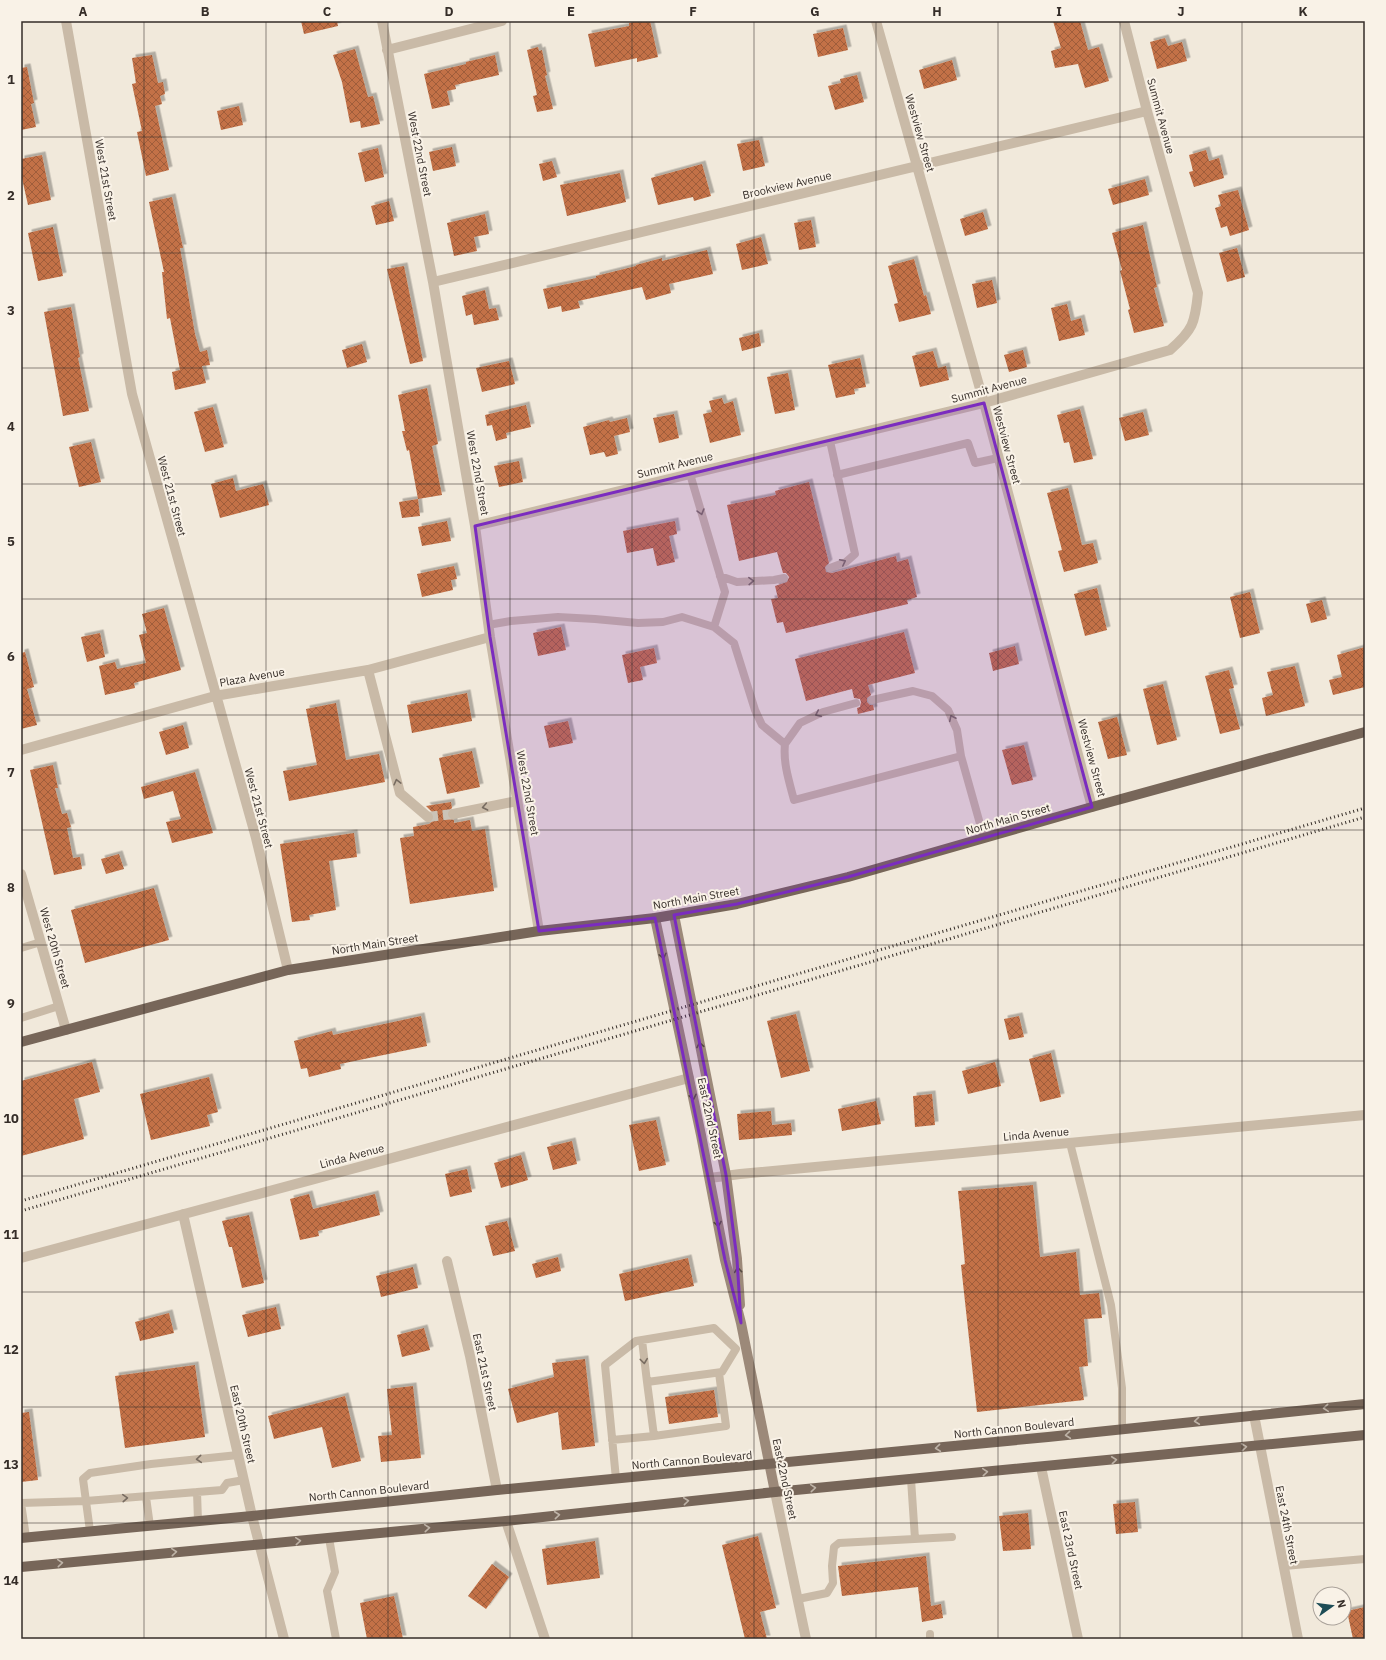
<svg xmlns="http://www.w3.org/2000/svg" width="1386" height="1660" viewBox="0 0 1386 1660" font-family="'IBM Plex Sans',sans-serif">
	<defs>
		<pattern id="building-cross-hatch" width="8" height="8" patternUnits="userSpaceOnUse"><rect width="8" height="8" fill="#c37147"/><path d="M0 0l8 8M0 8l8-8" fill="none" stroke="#9f5d3b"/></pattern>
		<filter id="shadow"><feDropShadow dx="3.5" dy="-3.5" stdDeviation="0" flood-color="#0004"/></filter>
	</defs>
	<rect width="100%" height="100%" fill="#f1e9db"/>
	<!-- building -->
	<path fill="url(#building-cross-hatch)" filter="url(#shadow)" d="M301 21H337L338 26 304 34Z
		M638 21H650L658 57 637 62V58L595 67 588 34 629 26V23Z
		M1053 21H1080L1088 50 1099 47 1109 81 1085 88 1078 64 1055 68 1051 51 1061 48Z
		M843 28 848 50 818 57 813 34Z
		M1165 38 1168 46 1182 42 1187 61 1157 69 1150 42Z
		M538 47 539 51 542 50 547 75 545 76 553 109 537 112 533 96 537 95 527 50Z
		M355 49 368 97 373 96 380 124 361 128 360 121 350 123 342 82 333 55Z
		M152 55 158 83 163 82 165 94 160 96 162 104 155 106 169 170 146 176 137 132 142 131 132 84 136 83 132 58Z
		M495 55 499 75 455 85 456 89 447 91 450 105 432 109 424 74 466 64V62Z
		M952 60 957 80 924 89 919 70Z
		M27 67 34 103 31 104 36 127 21 130V68Z
		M857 75 864 102 835 110 828 86 841 83 840 79Z
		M239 106 243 125 221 130 217 111Z
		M759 140 765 166 743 171 737 144Z
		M452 147 456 166 433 171 429 152Z
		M378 148 384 177 365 182 358 153Z
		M1206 150 1209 161 1219 158 1224 178 1194 187 1189 172 1193 171 1189 155Z
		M42 155 51 200 28 205 21 174V159Z
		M552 161 557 177 543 181 539 164Z
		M702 164 711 196 694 201 693 197 658 205 651 178Z
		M620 173 626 202 567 216 560 185Z
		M1145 179 1149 195 1113 205 1108 189Z
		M1238 190 1249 230 1230 236 1227 226 1221 228 1215 208 1221 206 1218 195Z
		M172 197 183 248H180L195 334 200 352 207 350 210 365 202 366 206 383 175 390 172 372 180 370 170 318 167 319 162 272H164L149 202Z
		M389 201 394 221 376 225 371 206Z
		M983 212 988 229 965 236 960 219Z
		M485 214 489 234 474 237 477 251 454 256 447 223Z
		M811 220 816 247 799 250 794 223Z
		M1143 225 1157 287 1154 288 1164 326 1134 333 1128 310 1130 309 1120 271 1122 270 1112 233Z
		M53 227 63 276 38 281 28 233Z
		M761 237 768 264 742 270 736 244Z
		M1237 248 1245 277 1227 282 1219 253Z
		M707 250 713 274 669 284 671 293 646 300 642 287 578 301 580 308 562 312 561 306 548 309 543 289 596 278V276L636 266V265L662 258V261Z
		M914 259 924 296 926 295 931 314 899 322 894 304 898 303 888 266Z
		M404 266 423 361 410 364 387 269Z
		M992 280 997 303 977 308 972 284Z
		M485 290 489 309 496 308 499 320 474 325 472 314 466 316 462 296Z
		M1067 304 1071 321 1081 318 1085 335 1059 341 1051 308Z
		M71 307 80 357 78 358 89 411 63 416 44 312Z
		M759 333 761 346 742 351 739 338Z
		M362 344 367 362 347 368 342 350Z
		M1023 350 1027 367 1009 372 1004 355Z
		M933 351 938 368 946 366 949 380 920 387 912 356Z
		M860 358 866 387 854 389 855 394 836 398 828 365Z
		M509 361 515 384 482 392 476 368Z
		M788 373 795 410 775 414 767 377Z
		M427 388 438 444 432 446 442 495 418 499 409 450 407 451 402 431H405L398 395Z
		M722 398 724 404 733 401 741 435 710 443 703 414 712 412 709 401Z
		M526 405 531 427 506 433 507 438 496 441 492 425 487 426 485 415Z
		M213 407 224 447 205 452 194 412Z
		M1080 409 1093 459 1074 463 1069 442 1064 443 1057 415Z
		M1143 412 1149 435 1125 441 1119 418Z
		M674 414 679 438 659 443 653 418Z
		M627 418 630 432 614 436 618 454 606 457 604 452 590 455 583 427 609 420 610 422Z
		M91 442 101 482 79 487 69 447Z
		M519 461 523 482 499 487 494 466Z
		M233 478 236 491 263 484 269 505 220 518 211 484Z
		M809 482 829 563 825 567 826 572 832 573 896 556 897 562 908 559 917 597 907 600 908 604 786 633 783 622 777 623 771 599 778 598 775 586 787 582 789 577 786 573H783L777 552 739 561 727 505 776 495 775 491Z
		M1068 488 1082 545 1093 543 1098 563 1064 572 1058 551 1062 550 1047 493Z
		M418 499 420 516 402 518 399 502Z
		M447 521 451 541 422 546 418 527Z
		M675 521 677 534 669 536 675 562 657 566 653 548 627 553 623 531Z
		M454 566 457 579 451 580 453 590 422 597 417 574Z
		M1097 588 1107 630 1085 636 1074 594Z
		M1250 592 1260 633 1240 638 1230 597Z
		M1322 600 1327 619 1311 623 1306 604Z
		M164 608 181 670 134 683 135 688 105 695 99 666 115 662 117 669 146 663 139 635 147 633 142 614Z
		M561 627 566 650 538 656 533 633Z
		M904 632 915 673 868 685 871 695 867 698V702L870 705H873L874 710 858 714 857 708 860 707 861 702 860 699 854 698 852 689 806 701 795 659Z
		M100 633 105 657 87 662 81 637Z
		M1015 646 1019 664 993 671 989 653Z
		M1365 647V687L1333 695 1329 680 1342 677 1337 655Z
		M654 648 657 663 640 667 643 680 628 683 622 655Z
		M25 652 34 687 27 689 37 725 21 729V653Z
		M1295 666 1305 706 1266 716 1262 698 1273 695 1267 672Z
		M1229 670 1234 688 1229 689 1240 729 1220 734 1205 676Z
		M1163 684 1177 740 1157 745 1143 689Z
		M467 693 472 721 412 733 407 705Z
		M336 703 346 760 379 754 385 782 289 801 283 771 317 765 306 709Z
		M1117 717 1127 755 1108 759 1098 722Z
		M568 721 573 743 549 748 544 726Z
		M183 725 189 748 166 755 159 732Z
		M1024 745 1033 780 1012 785 1002 750Z
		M472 751 480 787 447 794 439 758Z
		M53 765 58 788H55L62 814 67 813 71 827 67 828 73 858 80 857 82 869 54 875 30 770Z
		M195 772 213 833 172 843 166 822 181 819 173 791 144 799 141 787Z
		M451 802 452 808 447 812 448 819 454 820V823L470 820 472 831 485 829 494 891 410 904 400 838 414 836 413 827 429 824 433 821 434 814 426 806Z
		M354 833 357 857 329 861 336 910 309 915 310 920 292 922 280 844Z
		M119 854 124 869 106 874 101 859Z
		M154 888 169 940 85 963 71 910Z
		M796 1014 810 1071 781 1078 767 1021Z
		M421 1016 427 1046 340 1064 341 1069 309 1077 307 1068 301 1069 294 1041 332 1031 333 1035Z
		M1019 1016 1024 1037 1009 1040 1004 1019Z
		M1051 1053 1061 1097 1040 1102 1029 1059Z
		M92 1062 100 1092 74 1099 84 1139 21 1156V1081Z
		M995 1062 1001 1086 968 1094 962 1071Z
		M209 1077 218 1112 207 1115 210 1126 151 1140 140 1094Z
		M932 1094 935 1125 915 1127 913 1096Z
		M876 1101 881 1124 842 1131 838 1109Z
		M771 1111 772 1125 791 1123 792 1135 739 1140 737 1114Z
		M656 1120 666 1165 639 1171 629 1125Z
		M572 1141 577 1164 553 1170 547 1147Z
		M521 1155 528 1180 501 1188 494 1163Z
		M467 1169 472 1192 450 1197 445 1174Z
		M1033 1185 1040 1257 1076 1252 1080 1295 1099 1293 1102 1318 1084 1319 1088 1366 1079 1367 1084 1400 977 1412 961 1265 965 1264 958 1191Z
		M309 1194 313 1209 375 1194 380 1215 318 1231 319 1236 300 1240 290 1199Z
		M249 1215 264 1283 242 1288 232 1247H229L222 1221Z
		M507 1221 515 1251 493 1256 485 1226Z
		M558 1257 561 1271 536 1278 532 1264Z
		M688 1258 694 1286 625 1301 619 1274Z
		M413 1267 418 1288 381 1297 376 1276Z
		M276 1307 281 1329 248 1337 242 1315Z
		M169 1313 174 1333 140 1341 135 1322Z
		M424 1328 430 1350 402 1357 397 1335Z
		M585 1359 595 1446 562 1450 558 1412 517 1423 508 1389 554 1377 552 1363Z
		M195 1365 205 1437 125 1448 115 1376Z
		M413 1386 421 1458 381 1462 378 1436 392 1435 387 1389Z
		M714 1390 718 1417 669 1424 665 1397Z
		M345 1396 361 1461 332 1468 322 1427 274 1439 268 1416Z
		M29 1412 38 1480 21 1482V1413Z
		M1135 1502 1138 1532 1116 1534 1113 1504Z
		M1028 1513 1031 1549 1003 1551 999 1516Z
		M758 1536 776 1608 760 1612 767 1639H745L722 1545Z
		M595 1541 600 1578 547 1585 542 1549Z
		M926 1556 931 1606 941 1604 943 1618 922 1622 918 1587 842 1596 838 1566Z
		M492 1564 509 1577 486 1609 468 1596Z
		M394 1596 403 1639H367L360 1603Z
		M1365 1607V1639H1353L1347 1611Z"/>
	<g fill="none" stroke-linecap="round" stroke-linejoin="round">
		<!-- minor-tunnel -->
		<path stroke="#cbc3b7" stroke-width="10" stroke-dasharray="10 5" stroke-linecap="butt" d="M428 817 453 814"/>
		<!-- service -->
		<path stroke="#c9baa7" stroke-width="8" d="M830 441 855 554 846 562 830 568
			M690 474 725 592 714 627
			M837 475 968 443 975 463 998 458
			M720 576 737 582 774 580 784 578
			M488 625 511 621 558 617 595 619 638 623 663 622 682 617 714 627 734 643 755 710 762 725 785 744C783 763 789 781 794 800L961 756 984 838
			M872 700 913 691 932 696 948 710 957 730 961 756
			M785 744 800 723 823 712 856 703
			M21 948 41 942
			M21 1018 59 1006
			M1070 1143 1111 1305 1122 1388V1429
			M642 1340 647 1382
			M612 1440 654 1436
			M616 1479 605 1365 636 1341 714 1328 736 1349 722 1372 647 1382 654 1436 726 1426 719 1373
			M911 1479 915 1539
			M197 1492 198 1521
			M146 1497 150 1526
			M21 1503 86 1501 222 1490 227 1483 244 1480
			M21 1503 26 1537
			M90 1531 83 1479 90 1473 151 1464 238 1455
			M329 1538 335 1572 327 1591 336 1639
			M1284 1566 1365 1559
			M798 1599 827 1593 833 1583 832 1566 834 1547 839 1543 952 1537
			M930 1634V1639"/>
		<!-- minor -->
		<path stroke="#c9baa7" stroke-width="10" d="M66 21 132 394 256 838 288 970
			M382 21 433 282 475 526 490 637 539 931
			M876 21 984 403 1092 807
			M387 50 502 21
			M433 282 1147 111
			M475 526 984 403 1170 350C1193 330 1195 323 1198 293L1147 111 1124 21
			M368 670 400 793 428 817
			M21 750 215 696 368 670 490 637
			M453 814 517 801
			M21 874 66 1030
			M710 1178 740 1174 1365 1115
			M183 1214 252 1516 284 1639
			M21 1258 689 1078
			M447 1261 470 1356 497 1490
			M1254 1415 1298 1639
			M1041 1467 1078 1639
			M506 1521 545 1639"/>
		<!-- tertiary -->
		<path stroke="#c9baa7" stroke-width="10" d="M775 1492 806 1639"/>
		<!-- secondary -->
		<path stroke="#9c8979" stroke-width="10" d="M674 915 726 1175 737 1259 740 1305
			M655 918 701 1135 725 1260 741 1323 775 1492"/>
		<!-- primary -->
		<path stroke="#776659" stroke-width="10" d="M21 1042 288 970 539 931 655 918 737 904 848 877 1092 807 1365 732
			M21 1538 252 1516 497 1490 1048 1437 1365 1404
			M21 1567 506 1521 775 1492 1365 1435"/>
		<!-- rail -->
		<path stroke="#352d28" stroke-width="3" stroke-dasharray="1 3" stroke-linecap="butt" d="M21 1201 1365 808
			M21 1211 1365 817"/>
	</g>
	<!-- one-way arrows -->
	<defs><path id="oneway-chevron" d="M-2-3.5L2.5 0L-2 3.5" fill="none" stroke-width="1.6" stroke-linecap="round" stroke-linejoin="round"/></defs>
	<g stroke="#786c61">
		<use href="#oneway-chevron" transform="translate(701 512) rotate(74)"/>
		<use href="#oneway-chevron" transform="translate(843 562) rotate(-27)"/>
		<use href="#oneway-chevron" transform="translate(751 581) rotate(-2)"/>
		<use href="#oneway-chevron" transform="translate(818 714) rotate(156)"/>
		<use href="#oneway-chevron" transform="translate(952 718) rotate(-116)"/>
		<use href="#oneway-chevron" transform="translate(397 782) rotate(-104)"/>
		<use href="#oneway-chevron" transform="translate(485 807) rotate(169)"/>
		<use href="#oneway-chevron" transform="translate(644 1361) rotate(83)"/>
		<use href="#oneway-chevron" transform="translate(199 1459) rotate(175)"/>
		<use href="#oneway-chevron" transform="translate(125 1498) rotate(-4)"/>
	</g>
	<g stroke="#544940">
		<use href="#oneway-chevron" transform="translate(663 956) rotate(77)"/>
		<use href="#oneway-chevron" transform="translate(700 1045) rotate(-101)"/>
		<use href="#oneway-chevron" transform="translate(693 1097) rotate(78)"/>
		<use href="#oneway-chevron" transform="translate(718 1224) rotate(80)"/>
		<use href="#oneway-chevron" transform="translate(738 1270) rotate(-95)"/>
	</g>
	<g stroke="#beb3a7">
		<use href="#oneway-chevron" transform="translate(1326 1408) rotate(175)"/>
		<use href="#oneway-chevron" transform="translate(1197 1421) rotate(174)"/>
		<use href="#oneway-chevron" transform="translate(1068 1435) rotate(174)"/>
		<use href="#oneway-chevron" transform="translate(1244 1447) rotate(-6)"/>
		<use href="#oneway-chevron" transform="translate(938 1448) rotate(174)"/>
		<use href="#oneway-chevron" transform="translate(1114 1460) rotate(-6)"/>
		<use href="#oneway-chevron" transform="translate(985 1472) rotate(-5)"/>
		<use href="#oneway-chevron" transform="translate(813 1488) rotate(-5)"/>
		<use href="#oneway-chevron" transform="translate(686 1501) rotate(-6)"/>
		<use href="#oneway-chevron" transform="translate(557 1515) rotate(-6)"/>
		<use href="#oneway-chevron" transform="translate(427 1528) rotate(-5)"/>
		<use href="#oneway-chevron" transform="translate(298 1541) rotate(-5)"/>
		<use href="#oneway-chevron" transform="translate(174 1552) rotate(-5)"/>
		<use href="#oneway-chevron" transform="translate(60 1563) rotate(-5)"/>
	</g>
	<!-- marked area -->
	<path fill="#7b2cbf" fill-opacity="0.2" stroke="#7b2cbf" stroke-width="3" stroke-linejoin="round" d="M984 403 1092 807 848 877 737 904 674 915 726 1175 737 1259 741 1323 725 1260 655 918 539 931 490 637 475 526Z"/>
	<!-- grid -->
	<path fill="none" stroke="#352d28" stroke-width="1" stroke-opacity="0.55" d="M144 21V1639M266 21V1639M388 21V1639M510 21V1639M632 21V1639M754 21V1639M876 21V1639M998 21V1639M1120 21V1639M1242 21V1639M21 137H1365M21 253H1365M21 368H1365M21 484H1365M21 599H1365M21 715H1365M21 830H1365M21 945H1365M21 1061H1365M21 1176H1365M21 1292H1365M21 1407H1365M21 1523H1365"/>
	<g text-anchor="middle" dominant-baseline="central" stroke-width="4" stroke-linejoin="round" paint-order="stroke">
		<!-- street labels -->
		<g font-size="11" fill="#352d28" stroke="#f9f2e7">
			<text transform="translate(1161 116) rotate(75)">Summit Avenue</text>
			<text transform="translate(920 133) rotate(74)">Westview Street</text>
			<text transform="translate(420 154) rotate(79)">West 22nd Street</text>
			<text transform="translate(106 180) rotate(80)">West 21st Street</text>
			<text transform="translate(787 185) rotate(-13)">Brookview Avenue</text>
			<text transform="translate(989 389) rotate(-15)">Summit Avenue</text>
			<text transform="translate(1007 445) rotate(75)">Westview Street</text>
			<text transform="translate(675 465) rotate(-14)">Summit Avenue</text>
			<text transform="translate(478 473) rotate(80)">West 22nd Street</text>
			<text transform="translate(172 496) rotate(75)">West 21st Street</text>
			<text transform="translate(252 677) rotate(-10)">Plaza Avenue</text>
			<text transform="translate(1092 758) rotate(75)">Westview Street</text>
			<text transform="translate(528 793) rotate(80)">West 22nd Street</text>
			<text transform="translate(259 808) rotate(75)">West 21st Street</text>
			<text transform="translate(1008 819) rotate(-16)">North Main Street</text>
			<text transform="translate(696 898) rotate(-10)">North Main Street</text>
			<text transform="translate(375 944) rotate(-9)">North Main Street</text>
			<text transform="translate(55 948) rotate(74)">West 20th Street</text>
			<text transform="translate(710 1118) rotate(78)">East 22nd Street</text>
			<text transform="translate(1036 1134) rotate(-5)">Linda Avenue</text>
			<text transform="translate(352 1156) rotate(-15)">Linda Avenue</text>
			<text transform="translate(485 1372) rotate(78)">East 21st Street</text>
			<text transform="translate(243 1424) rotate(77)">East 20th Street</text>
			<text transform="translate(1014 1428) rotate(-6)">North Cannon Boulevard</text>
			<text transform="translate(692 1460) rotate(-5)">North Cannon Boulevard</text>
			<text transform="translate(785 1479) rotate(78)">East 22nd Street</text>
			<text transform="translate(369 1491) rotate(-6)">North Cannon Boulevard</text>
			<text transform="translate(1287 1525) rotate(79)">East 24th Street</text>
			<text transform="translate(1071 1550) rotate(78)">East 23rd Street</text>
		</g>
	</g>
	<!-- border -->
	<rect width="1386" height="1660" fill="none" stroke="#f9f2e7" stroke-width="44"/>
	<!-- north arrow -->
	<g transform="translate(1332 1606) rotate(76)"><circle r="19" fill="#f9f2e7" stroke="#aba39b"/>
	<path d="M0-3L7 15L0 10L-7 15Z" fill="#1e4d56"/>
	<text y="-6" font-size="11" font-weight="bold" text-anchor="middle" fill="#352d28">N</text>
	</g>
	<rect x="22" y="22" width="1342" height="1616" fill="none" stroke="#352d28" stroke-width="1.5"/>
	<g font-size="13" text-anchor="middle" font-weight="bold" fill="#352d28">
		<text x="83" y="16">A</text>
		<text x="205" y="16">B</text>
		<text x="327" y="16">C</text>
		<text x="449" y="16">D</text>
		<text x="571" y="16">E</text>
		<text x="693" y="16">F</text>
		<text x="815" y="16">G</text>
		<text x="937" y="16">H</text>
		<text x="1059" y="16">I</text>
		<text x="1181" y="16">J</text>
		<text x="1303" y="16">K</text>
		<text x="11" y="84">1</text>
		<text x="11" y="200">2</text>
		<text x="11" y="315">3</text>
		<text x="11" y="431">4</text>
		<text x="11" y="546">5</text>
		<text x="11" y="661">6</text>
		<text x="11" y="777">7</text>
		<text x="11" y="892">8</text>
		<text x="11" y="1008">9</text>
		<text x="11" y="1123">10</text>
		<text x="11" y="1239">11</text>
		<text x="11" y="1354">12</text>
		<text x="11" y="1469">13</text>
		<text x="11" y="1585">14</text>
	</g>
</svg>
